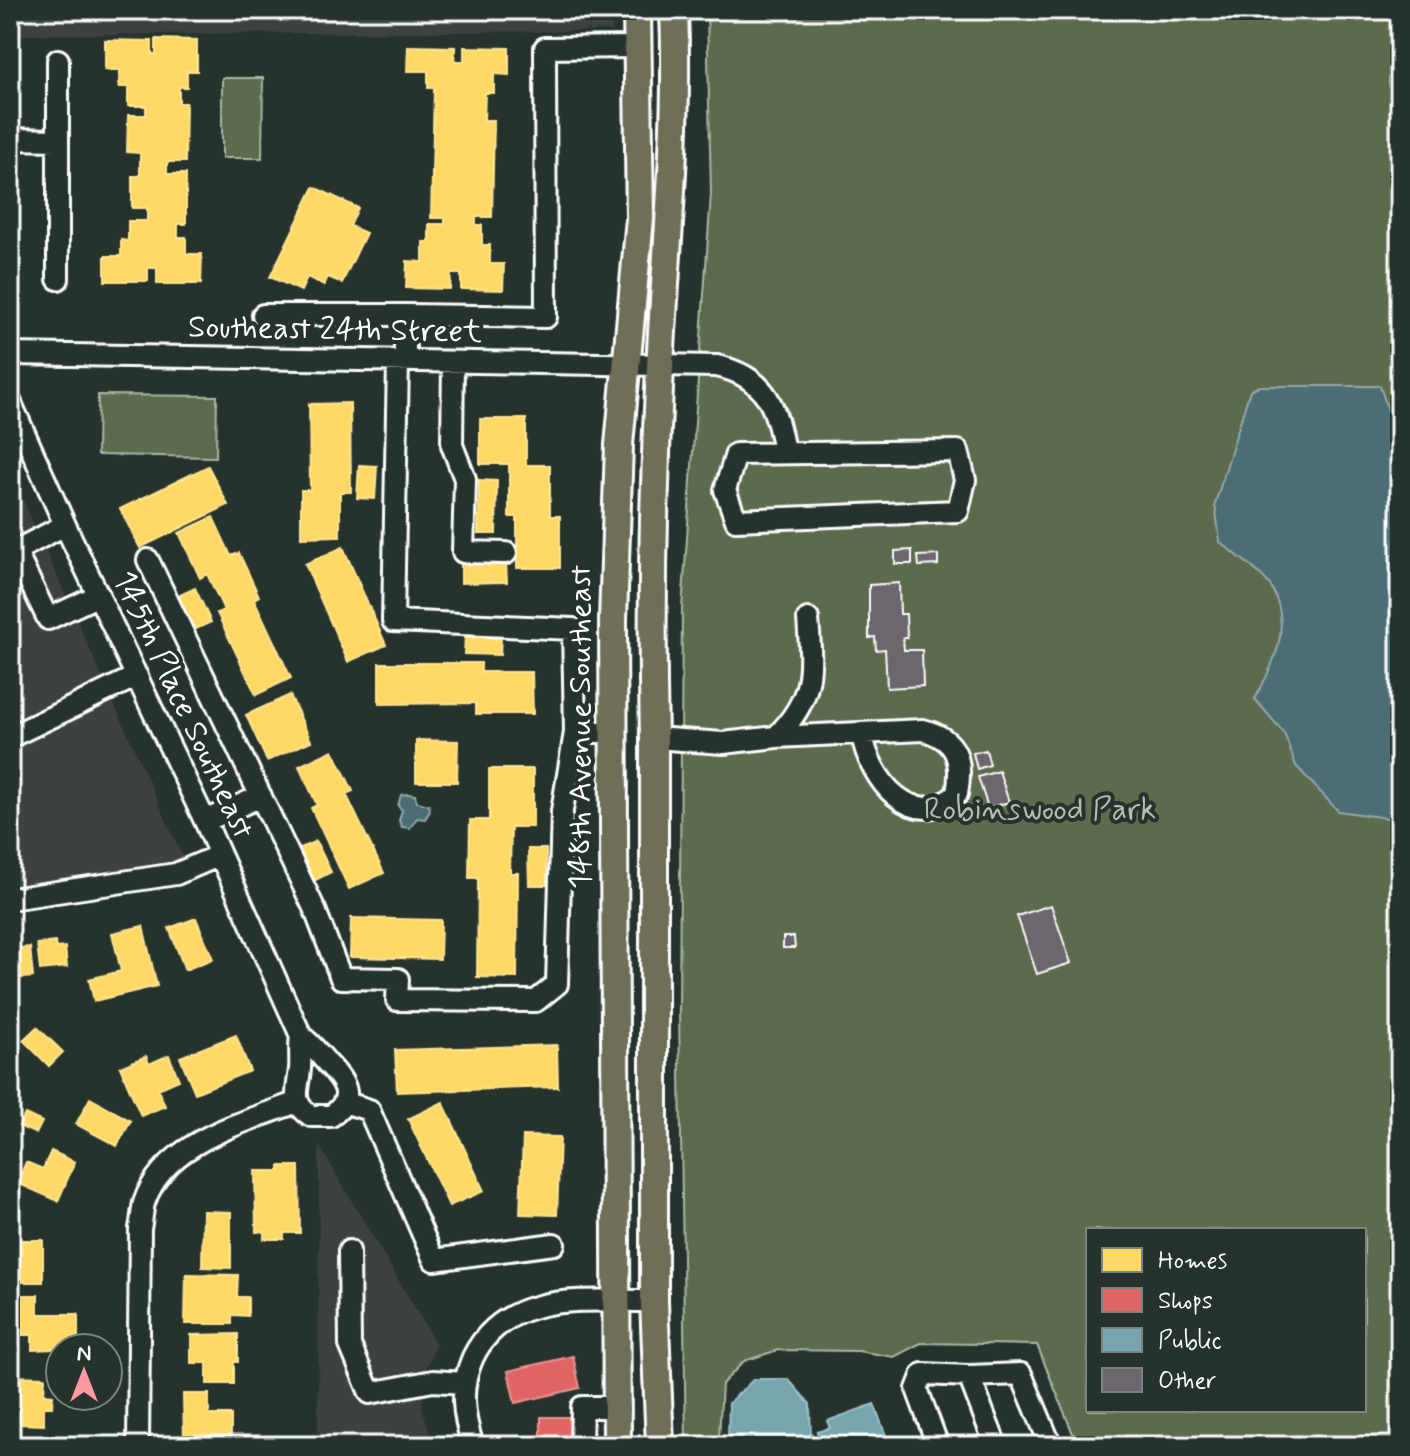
<svg xmlns="http://www.w3.org/2000/svg" width="1410" height="1456" viewBox="0 0 1410 1456" font-family="Mynerve,sans-serif">
	<rect width="100%" height="100%" fill="#26332d"/>
	<filter id="ink" filterUnits="userSpaceOnUse"><feTurbulence type="fractalNoise" baseFrequency=".0125" numOctaves="2"/><feDisplacementMap in="SourceGraphic" scale="16" xChannelSelector="R" yChannelSelector="G"/><feConvolveMatrix kernelMatrix="1 2 1 2 8 2 1 2 1" color-interpolation-filters="sRGB"/></filter>
	<g filter="url(#ink)">
		<!-- built -->
		<path fill="#3c4240" d="M10 10H612V31L10 35Z
			M10 471 188 869 10 899Z
			M319 1145 436 1344 426 1369 422 1408 434 1446H318Z"/>
		<!-- green -->
		<path fill="#5c6b4d" stroke="#aeb5a6" stroke-width="2" fill-rule="evenodd" d="M707 10H1400V1446H1078L1037 1345 921 1343 894 1357 858 1351 778 1350 744 1361 722 1384 719 1438 707 1446H686L679 1012 682 609 711 194ZM1088 1230H1364V1410H1088Z
			M222 78H263L262 158H222Z
			M98 395 217 396 216 457 97 455Z"/>
		<!-- water -->
		<path fill="#4e6d75" stroke="#95a7ac" stroke-width="2" d="M1259 386H1380L1395 432V480L1400 495V808L1387 818 1338 811 1296 766 1284 733 1255 699C1274 664 1293 627 1271 587 1263 573 1233 553 1220 542L1215 504 1250 390Z
			M408 794 415 795 417 802 429 805 430 811 425 819 417 818 410 828 402 827 399 821 402 810 398 806 401 795Z"/>
		<!-- homes -->
		<path fill="#ffd966" stroke="#ffe494" stroke-width="2" d="M156 39 197 40V71H187V87H179V103H186L185 162H167V174H186V224H178V237H186V254H202L201 284H157V268H148V281H105V256H121V240L128 241V221H147V208H132V176H140V153L127 152 128 115H146V106H128V87H119L120 70H105V40L152 41V54H156Z
			M408 46 455 47V61H464V47L509 48V75L494 74V93H485L484 120H494L492 217H476V225H482V245H490V264H504L503 290 461 289V274H451L450 289 406 288 407 261 423 262V242H429V224H445V218H431L434 88H428V71H407Z
			M314 187 358 208 350 226 366 233 342 283 328 277 324 285 307 277 301 291 270 277Z
			M350 403 351 492H340V536L301 537V490H310L309 404Z
			M480 419H526V465H550V516H560V568H517V517H509V464H480Z
			M359 465 377 466 375 499 357 498Z
			M208 466 228 505 140 548 120 509Z
			M479 480 497 481 496 534H478Z
			M213 517 231 556 239 553 259 596 254 599 291 678 256 695 217 613 224 610 207 574 200 578 179 533Z
			M343 547 386 645 348 662 305 564Z
			M506 563 507 582 461 583V564Z
			M195 588 211 622 194 630 178 596Z
			M465 636H501L500 655 464 654Z
			M379 663H481V672H532L533 714H476V703L379 704Z
			M290 695 311 741 267 761 246 715Z
			M416 740 458 741 457 782H416Z
			M333 750 353 791 346 794 384 873 349 889 311 808 317 805 299 766Z
			M489 769H533V827H511L510 873H518L517 978 477 977 478 878H469L470 820H489Z
			M316 841 331 872 314 881 298 849Z
			M528 849H546L547 885H529Z
			M196 918 213 959 185 970 169 928Z
			M351 918 441 920 440 959 350 957Z
			M143 926 157 986 94 1001 89 979 121 971 112 933Z
			M55 942 56 948 65 947 67 967 40 970 37 944Z
			M30 947 33 977 10 979V949Z
			M37 1027 63 1052 49 1066 23 1040Z
			M236 1035 250 1071 195 1093 180 1057Z
			M557 1045 558 1087 397 1092 395 1050Z
			M169 1055 179 1080 158 1089 165 1106 141 1116 120 1067 146 1056 149 1064Z
			M90 1098 131 1121 117 1146 76 1124Z
			M443 1102 484 1191 449 1206 408 1119Z
			M25 1114 42 1122 36 1134 19 1126Z
			M523 1136 560 1137 557 1215 520 1214Z
			M51 1151 75 1162 58 1201 17 1183 26 1162 43 1169Z
			M280 1166H299L300 1233H284V1239H264V1231L256 1232 255 1171H280Z
			M203 1211 231 1212V1268L202 1267Z
			M13 1240H43V1282H13Z
			M186 1274 238 1275 237 1297H248V1316L232 1315V1324H185Z
			M10 1295H38V1314H78V1348L32 1350V1335H10Z
			M238 1334V1362H234V1384H207V1363H191V1335Z
			M10 1376 45 1377 44 1394 53 1395 52 1407H44V1425L18 1424 19 1413H10Z
			M183 1394H209V1415H231V1440L184 1441Z"/>
		<!-- shops -->
		<path fill="#e06666" stroke="#e99494" stroke-width="2" d="M573 1356 580 1388 515 1403 508 1371Z
			M541 1417H571V1446H541Z
			M329 1443H410L411 1446H329Z"/>
		<!-- public -->
		<path fill="#76a5af" stroke="#9fc0c7" stroke-width="2" d="M754 1379H788L810 1404 811 1440 819 1437 817 1432 830 1428 827 1421 874 1404 890 1446H738L728 1437 729 1403Z"/>
		<!-- building -->
		<path fill="#6e666e" stroke="#fff" stroke-width="2" d="M912 550V564H895V551Z
			M938 555V565L919 566 918 556Z
			M899 583 900 614H906L907 638H903L904 650H922L923 686 887 688 885 649 876 650 875 637 869 638V585Z
			M986 750 990 765 977 769 973 753Z
			M999 771 1009 802 988 808 978 777Z
			M1051 905 1071 963 1037 974 1017 916Z
			M783 937H794L795 948H783Z"/>
		<g fill="none" stroke-linecap="round" stroke-linejoin="round">
			<!-- minor casing -->
			<g stroke="#fff" stroke-width="26">
				<path id="minor" d="M10 139 58 140V60
					M58 279V140
					M263 315H405V361
					M405 315 546 317 545 48 638 47
					M10 354 717 366C766 377 777 406 784 453
					M453 362 452 445 465 479 463 552 506 553
					M10 401 65 525 205 821 301 1036C312 1044 319 1054 328 1064 345 1082 357 1098 331 1116H311C290 1102 298 1090 300 1069 301 1058 299 1047 301 1036
					M958 451 965 480 958 511 736 520 725 490 736 454Z
					M65 525 15 551 48 619 99 595
					M148 560 315 910 341 978 398 979 397 1000 536 1001 557 984 562 811 575 732 573 629 393 621 398 361
					M575 732H614
					M10 737 137 676
					M776 737C815 697 812 671 808 619
					M654 738 723 743 776 737 923 730C958 739 963 761 957 794 912 834 869 778 862 734
					M205 821 261 796
					M10 899 176 874 220 855
					M344 1102 369 1110 434 1260 554 1244
					M349 1251 350 1345 370 1393 433 1381 465 1383
					M969 1376 1021 1374 1051 1446
					M138 1446 140 1228C142 1220 142 1211 144 1203 164 1141 244 1123 297 1102
					M473 1446C463 1415 459 1388 473 1357 507 1288 589 1302 654 1301
					M581 1446 582 1407H616
					M938 1446 917 1389 923 1374 969 1376 996 1446"/>
			</g>
			<!-- major casing -->
			<g stroke="#fff" stroke-width="32">
				<path id="major" d="M617 1446 613 620 619 445 640 218 637 10
					M660 1446 654 1301V738C651 615 653 491 660 368 666 248 679 130 674 10"/>
			</g>
			<!-- minor -->
			<use href="#minor" stroke="#26332d" stroke-width="20"/>
			<!-- major -->
			<use href="#major" stroke="#706e59" stroke-width="26"/>
		</g>
	</g>
	<g text-anchor="middle" dominant-baseline="central" stroke-width="8" stroke-linejoin="round" paint-order="stroke">
		<!-- street labels -->
		<g font-size="32" fill="#fff" stroke="#26332d">
			<text transform="translate(335 330) rotate(1)">Southeast 24th Street</text>
			<text transform="translate(183 705) rotate(65)">145th Place Southeast</text>
			<text transform="translate(581 727) rotate(-90)">148th Avenue Southeast</text>
		</g>
		<!-- park labels -->
		<g font-size="32" fill="#b6bcaf" stroke="#26332d">
			<text x="1040" y="810">Robinswood Park</text>
		</g>
	</g>
	<!-- margin -->
	<rect width="1410" height="1456" fill="none" stroke="#26332d" stroke-width="40"/>
	<rect x="20" y="20" width="1370" height="1416" fill="none" stroke="#fff" stroke-width="3" filter="url(#ink)"/>
	<!-- legend -->
	<rect x="1086" y="1228" width="280" height="184" fill="#26332d" stroke="#7d8581" stroke-width="2"/>
	<rect x="1102" y="1248" width="40" height="24" fill="#ffd966" stroke="#7d8581" stroke-width="2"/>
	<text x="1158" y="1268" font-size="24" fill="#ffffff">Homes</text>
	<rect x="1102" y="1288" width="40" height="24" fill="#e06666" stroke="#7d8581" stroke-width="2"/>
	<text x="1158" y="1308" font-size="24" fill="#ffffff">Shops</text>
	<rect x="1102" y="1328" width="40" height="24" fill="#76a5af" stroke="#7d8581" stroke-width="2"/>
	<text x="1158" y="1348" font-size="24" fill="#ffffff">Public</text>
	<rect x="1102" y="1368" width="40" height="24" fill="#6e666e" stroke="#7d8581" stroke-width="2"/>
	<text x="1158" y="1388" font-size="24" fill="#ffffff">Other</text>
	<!-- north arrow -->
	<g transform="translate(84 1372)"><circle r="38" fill="#26332d" stroke="#7d8581" stroke-width="2"/>
	<path d="M0-6L14 30L0 20L-14 30Z" fill="#ff9aa2"/>
	<text y="-12" font-size="22" font-weight="bold" text-anchor="middle" fill="#ffffff">N</text>
	</g>
</svg>
